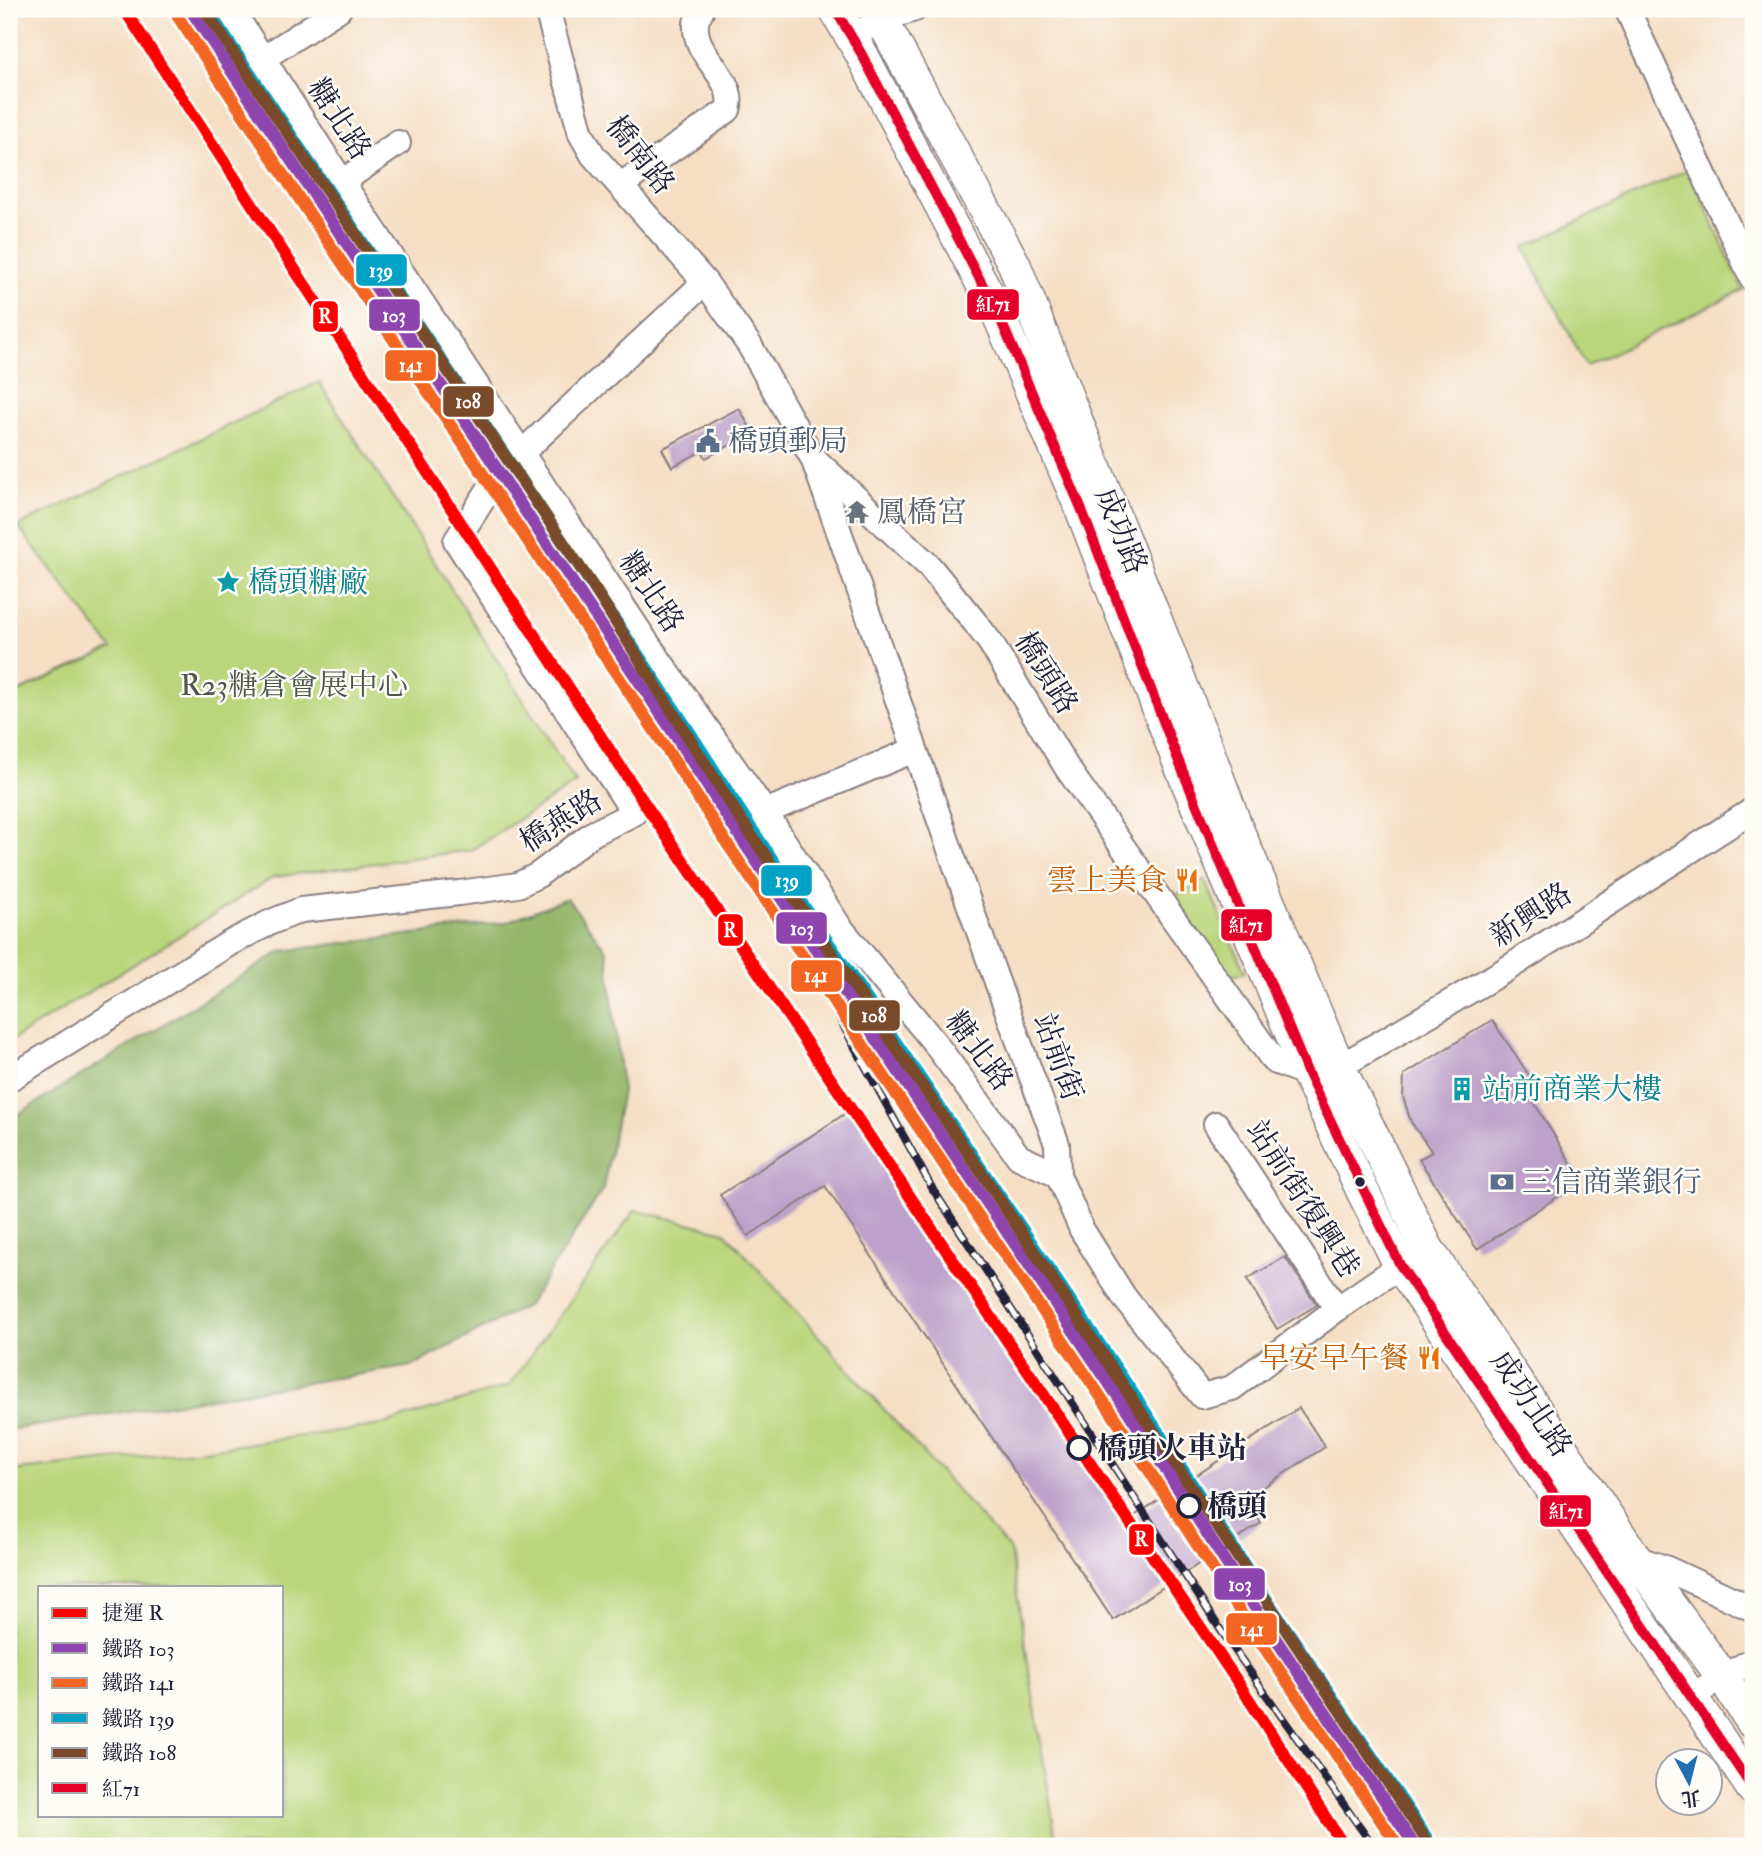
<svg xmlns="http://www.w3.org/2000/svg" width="1762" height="1855" viewBox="0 0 1762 1855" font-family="'IM FELL Double Pica','Noto Serif TC',serif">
	<rect width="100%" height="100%" fill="#fdfcf7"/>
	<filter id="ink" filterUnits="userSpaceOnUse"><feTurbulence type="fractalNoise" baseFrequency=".0143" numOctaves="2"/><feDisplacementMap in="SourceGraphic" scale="14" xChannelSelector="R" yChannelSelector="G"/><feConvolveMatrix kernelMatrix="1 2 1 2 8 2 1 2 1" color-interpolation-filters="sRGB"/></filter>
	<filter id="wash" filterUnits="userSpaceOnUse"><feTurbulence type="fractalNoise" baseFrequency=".00686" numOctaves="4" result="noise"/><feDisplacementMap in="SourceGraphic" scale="28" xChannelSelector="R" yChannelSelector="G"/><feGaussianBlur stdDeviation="1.57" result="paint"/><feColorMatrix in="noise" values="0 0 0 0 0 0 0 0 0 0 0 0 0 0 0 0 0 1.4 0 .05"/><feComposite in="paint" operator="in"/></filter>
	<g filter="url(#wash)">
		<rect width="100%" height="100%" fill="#f5dec4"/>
		<!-- green -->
		<path fill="#bbd57b" stroke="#6e7c5b" stroke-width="2" fill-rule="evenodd" d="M1689 169 1743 290 1586 366 1524 247Z
			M319 382 576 783 471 850 274 877 9 1042V696L112 649 18 526Z
			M1205 880 1245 972 1226 978 1174 896Z
			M635 1210 725 1232 1010 1550 1057 1846H9V1471L194 1451 381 1425 509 1386ZM40 1587H282V1815H40Z"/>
		<!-- forest -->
		<path fill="#94b66b" stroke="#5b6c53" stroke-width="2" d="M567 898 607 951 622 1091 603 1189 528 1305 412 1366 9 1430V1120L282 951 506 922Z"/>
		<g id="blocks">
			<!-- building -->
			<path fill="#bea1ca" d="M739 408 753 433 706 458 702 451 672 467 662 449Z
				M1492 1020 1533 1081 1524 1086 1582 1181 1477 1249 1419 1159 1432 1152 1411 1122 1403 1097 1404 1075Z
				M851 1110 1125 1522 1299 1408 1325 1447 1245 1499 1261 1523 1113 1620 825 1186 748 1236 720 1195Z
				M1285 1257 1317 1305 1277 1329 1247 1279Z"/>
		</g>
	</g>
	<g filter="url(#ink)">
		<use href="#blocks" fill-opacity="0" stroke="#8c8080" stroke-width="2"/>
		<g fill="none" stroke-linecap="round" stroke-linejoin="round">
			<!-- minor casing -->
			<g stroke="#8c8080" stroke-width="28">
				<path id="minor" d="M231 9 342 182 645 640 765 812 839 926 934 1042 1019 1157 1058 1175
					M547 9 581 134 593 155 705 282 750 346 812 457 928 565 974 621 990 642 1067 768 1274 1061 1308 1074 1339 1067 1502 972 1753 810
					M1627 9 1753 280
					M852 36 883 19 915 9
					M262 59 339 9
					M342 182 398 143
					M621 185 728 110C738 79 693 57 696 24 696 19 700 13 702 9
					M814 461C895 688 971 918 1057 1144L1058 1175 1082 1230 1124 1297 1202 1396 1232 1388 1337 1309 1413 1257
					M765 812 914 750
					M9 1079 230 943 271 922 301 910 459 893 518 885 538 875 592 834 634 813 456 541 499 474 705 282
					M1216 1124 1337 1309
					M1629 1562 1635 1558 1665 1568 1753 1609
					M1691 1696 1753 1660"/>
			</g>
			<!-- major casing -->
			<g stroke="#8c8080" stroke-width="35">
				<path id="major" d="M835 9 861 53 999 316 1081 508 1179 762 1308 1074 1363 1192 1400 1265 1753 1789
					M876 9 1014 264 1209 754 1237 829 1339 1067 1427 1248 1635 1558 1722 1676 1753 1723"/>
			</g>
			<!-- minor -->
			<use href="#minor" stroke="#fff" stroke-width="24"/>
			<!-- major -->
			<use href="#major" stroke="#fff" stroke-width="32"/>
			<!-- rail casing -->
			<g stroke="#22223b" stroke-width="8">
				<path id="rail" d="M738 834 932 1188 1222 1632 1373 1846"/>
			</g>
			<!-- rail -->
			<use href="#rail" stroke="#fdfcf7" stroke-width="5" stroke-dasharray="16" stroke-linecap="butt"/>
			<!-- bus-1 casing -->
			<g stroke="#fdfcf7" stroke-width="16">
				<path id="bus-1" d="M835 9 861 53 999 316 1081 508 1179 762 1308 1074 1400 1265 1753 1789"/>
			</g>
			<!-- bus-1 -->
			<use href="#bus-1" stroke="#e4002b" stroke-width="10"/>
			<!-- rail-1 casing -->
			<g stroke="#fdfcf7" stroke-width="18">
				<path id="rail-1" d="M190 9 676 737 738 834 1127 1410 1261 1617 1415 1846"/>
			</g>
			<!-- rail-2 casing -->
			<g stroke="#fdfcf7" stroke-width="18">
				<path id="rail-2" d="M178 17 664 745 726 842 1115 1418 1249 1625 1398 1846"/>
			</g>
			<!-- rail-3 casing -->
			<g stroke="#fdfcf7" stroke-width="18">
				<path id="rail-3" d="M207 9 688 729 750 826 1139 1402 1273 1609 1427 1838"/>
			</g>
			<!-- rail-4 casing -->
			<g stroke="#fdfcf7" stroke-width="18">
				<path id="rail-4" d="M204 9 594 588 739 817 985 1178 1430 1846"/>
			</g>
			<!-- rail-1 -->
			<use href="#rail-1" stroke="#8e44ad" stroke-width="12"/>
			<!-- rail-2 -->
			<use href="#rail-2" stroke="#f26522" stroke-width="12"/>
			<!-- rail-3 -->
			<use href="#rail-3" stroke="#02a2c7" stroke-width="12"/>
			<!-- rail-4 -->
			<use href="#rail-4" stroke="#7a4b2a" stroke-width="12"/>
			<!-- metro-1 casing -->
			<g stroke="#fdfcf7" stroke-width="18">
				<path id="metro-1" d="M124 9 643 801 1237 1681 1344 1846"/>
			</g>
			<!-- metro-1 -->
			<use href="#metro-1" stroke="#f00" stroke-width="12"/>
		</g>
	</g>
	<!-- icons -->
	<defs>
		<g id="civic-bare" transform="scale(1.89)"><path d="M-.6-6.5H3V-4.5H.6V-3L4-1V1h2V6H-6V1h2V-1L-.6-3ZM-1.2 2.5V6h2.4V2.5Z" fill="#5c6f8a" stroke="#fdfcf7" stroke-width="2.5" paint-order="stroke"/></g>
		<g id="temple-bare" transform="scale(1.89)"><path d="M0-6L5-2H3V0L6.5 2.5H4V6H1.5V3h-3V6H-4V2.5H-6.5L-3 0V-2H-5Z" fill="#6b7280" stroke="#fdfcf7" stroke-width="2.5" paint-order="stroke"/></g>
		<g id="sight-bare" transform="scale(1.89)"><path d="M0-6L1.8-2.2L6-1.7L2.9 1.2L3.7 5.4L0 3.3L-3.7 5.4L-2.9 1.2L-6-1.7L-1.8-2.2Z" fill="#0f9aa8" stroke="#fdfcf7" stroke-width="2.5" paint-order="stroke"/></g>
		<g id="restaurant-bare" transform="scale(1.89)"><path d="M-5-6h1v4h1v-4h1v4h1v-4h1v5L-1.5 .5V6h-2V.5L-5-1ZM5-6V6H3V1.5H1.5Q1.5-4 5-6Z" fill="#e8710a" stroke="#fdfcf7" stroke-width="2.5" paint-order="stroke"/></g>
		<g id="building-bare" transform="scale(1.89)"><path d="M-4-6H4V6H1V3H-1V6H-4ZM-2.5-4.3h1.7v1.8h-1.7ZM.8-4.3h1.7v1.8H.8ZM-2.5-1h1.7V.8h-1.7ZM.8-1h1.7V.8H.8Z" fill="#0f9aa8" stroke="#fdfcf7" stroke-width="2.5" paint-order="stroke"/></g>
		<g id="bank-bare" transform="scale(1.89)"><path d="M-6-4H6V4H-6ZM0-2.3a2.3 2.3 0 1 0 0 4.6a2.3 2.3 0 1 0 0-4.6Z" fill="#5c6f8a" stroke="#fdfcf7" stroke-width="2.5" paint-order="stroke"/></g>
	</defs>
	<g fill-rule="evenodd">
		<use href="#civic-bare" x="708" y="441"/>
		<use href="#temple-bare" x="857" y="512"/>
		<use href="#sight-bare" x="228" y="582"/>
		<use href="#restaurant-bare" x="1187" y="880"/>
		<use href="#building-bare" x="1462" y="1089"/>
		<use href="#bank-bare" x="1502" y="1182"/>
		<use href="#restaurant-bare" x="1429" y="1358"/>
	</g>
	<!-- markers -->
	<circle fill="#22223b" stroke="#fdfcf7" stroke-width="2.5" cx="1360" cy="1182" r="6"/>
	<g fill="#fdfcf7" stroke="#22223b" stroke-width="3.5">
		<circle cx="1079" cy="1448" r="11"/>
		<circle cx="1189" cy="1506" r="11"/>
	</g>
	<g text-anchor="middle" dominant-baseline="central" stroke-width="5" stroke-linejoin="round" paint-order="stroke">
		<!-- street labels -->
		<g font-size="30" fill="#22223b" stroke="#fdfcf7">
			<text transform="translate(339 119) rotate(57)">糖北路</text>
			<text transform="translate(640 155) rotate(52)">橋南路</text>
			<text transform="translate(1121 531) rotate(68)">成功路</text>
			<text transform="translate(651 592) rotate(56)">糖北路</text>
			<text transform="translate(1046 673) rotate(58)">橋頭路</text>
			<text transform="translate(561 821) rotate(-32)">橋燕路</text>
			<text transform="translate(1531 915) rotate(-33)">新興路</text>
			<text transform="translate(979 1051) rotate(53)">糖北路</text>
			<text transform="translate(1058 1057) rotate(70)">站前街</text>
			<text transform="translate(1303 1199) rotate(57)">站前街復興巷</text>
			<text transform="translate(1531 1404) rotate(56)">成功北路</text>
		</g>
		<!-- service labels -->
		<g font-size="30" fill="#4e5e75" stroke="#fdfcf7" text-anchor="start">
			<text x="728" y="441">橋頭郵局</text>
			<text x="1522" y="1182">三信商業銀行</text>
		</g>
		<!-- worship labels -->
		<g font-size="30" fill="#5b616d" stroke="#fdfcf7" text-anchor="start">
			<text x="877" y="512">鳳橋宮</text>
		</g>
		<!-- culture labels -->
		<g font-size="30" fill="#0d838f" stroke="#fdfcf7" text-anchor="start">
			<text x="248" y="582">橋頭糖廠</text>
			<text x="1482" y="1089">站前商業大樓</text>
		</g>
		<!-- park labels -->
		<g font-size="30" fill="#50584e" stroke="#fdfcf7">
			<text x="294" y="685">R23糖倉會展中心</text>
		</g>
		<!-- food labels -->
		<g font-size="30" fill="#c56008" stroke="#fdfcf7" text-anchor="end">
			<text x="1167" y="880">雲上美食</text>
			<text x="1409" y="1358">早安早午餐</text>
		</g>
		<!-- stop labels -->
		<g font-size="30" font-weight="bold" fill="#22223b" stroke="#fdfcf7" text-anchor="start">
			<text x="1097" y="1448">橋頭火車站</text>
			<text x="1207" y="1506">橋頭</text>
		</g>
	</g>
	<g stroke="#fdfcf7" stroke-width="2.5">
		<rect x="355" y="253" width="53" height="34" rx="7" fill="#02a2c7"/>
		<rect x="966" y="288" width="54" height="33" rx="7" fill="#e4002b"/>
		<rect x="368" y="298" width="53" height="34" rx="7" fill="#8e44ad"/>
		<rect x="312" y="300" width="27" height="33" rx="7" fill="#f00"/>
		<rect x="384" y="349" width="53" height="33" rx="7" fill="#f26522"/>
		<rect x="442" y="385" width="53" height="33" rx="7" fill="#7a4b2a"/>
		<rect x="760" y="864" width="53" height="33" rx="7" fill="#02a2c7"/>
		<rect x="1220" y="908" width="53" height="34" rx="7" fill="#e4002b"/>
		<rect x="775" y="911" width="53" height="34" rx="7" fill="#8e44ad"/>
		<rect x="717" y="913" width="27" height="34" rx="7" fill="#f00"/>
		<rect x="790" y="959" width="53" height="34" rx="7" fill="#f26522"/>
		<rect x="848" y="999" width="53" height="33" rx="7" fill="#7a4b2a"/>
		<rect x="1539" y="1494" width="53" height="34" rx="7" fill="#e4002b"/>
		<rect x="1128" y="1523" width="27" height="33" rx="7" fill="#f00"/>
		<rect x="1213" y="1567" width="53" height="34" rx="7" fill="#8e44ad"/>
		<rect x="1225" y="1612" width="53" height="34" rx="7" fill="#f26522"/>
	</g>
	<g font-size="19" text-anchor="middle" font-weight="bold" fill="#fff">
		<text x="381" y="277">139</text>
		<text x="993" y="311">紅71</text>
		<text x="394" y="322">103</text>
		<text x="325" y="323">R</text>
		<text x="411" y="372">141</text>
		<text x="468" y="408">108</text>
		<text x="787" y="887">139</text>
		<text x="1246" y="932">紅71</text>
		<text x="802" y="935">103</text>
		<text x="730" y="937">R</text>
		<text x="816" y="982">141</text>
		<text x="874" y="1022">108</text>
		<text x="1566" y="1518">紅71</text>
		<text x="1141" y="1546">R</text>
		<text x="1240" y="1591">103</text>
		<text x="1252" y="1636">141</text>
	</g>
	<!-- margin -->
	<rect width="1762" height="1855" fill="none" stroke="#fdfcf7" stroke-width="35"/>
	<!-- legend -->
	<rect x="38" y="1586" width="245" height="231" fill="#fdfcf7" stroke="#a5a5ac" stroke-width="2"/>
	<rect x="52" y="1608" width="35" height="10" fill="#ff0000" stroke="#a5a5ac" stroke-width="2"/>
	<text x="102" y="1620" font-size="21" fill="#22223b">捷運 R</text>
	<rect x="52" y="1643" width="35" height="10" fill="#8e44ad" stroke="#a5a5ac" stroke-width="2"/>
	<text x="102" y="1656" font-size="21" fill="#22223b">鐵路 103</text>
	<rect x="52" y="1678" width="35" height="10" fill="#f26522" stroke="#a5a5ac" stroke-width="2"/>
	<text x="102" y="1690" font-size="21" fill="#22223b">鐵路 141</text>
	<rect x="52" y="1713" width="35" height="10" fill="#02a2c7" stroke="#a5a5ac" stroke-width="2"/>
	<text x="102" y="1726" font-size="21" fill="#22223b">鐵路 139</text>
	<rect x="52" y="1748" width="35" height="10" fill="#7a4b2a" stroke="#a5a5ac" stroke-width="2"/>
	<text x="102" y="1760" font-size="21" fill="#22223b">鐵路 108</text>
	<rect x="52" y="1783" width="35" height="10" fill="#e4002b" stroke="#a5a5ac" stroke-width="2"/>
	<text x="102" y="1796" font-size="21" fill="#22223b">紅71</text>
	<!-- north arrow -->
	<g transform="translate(1689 1782) rotate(173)"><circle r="33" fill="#fdfcf7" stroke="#a5a5ac" stroke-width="2"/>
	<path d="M0-5L12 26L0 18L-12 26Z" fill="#1f6fb2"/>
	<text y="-10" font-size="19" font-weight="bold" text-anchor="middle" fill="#22223b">北</text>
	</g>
</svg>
